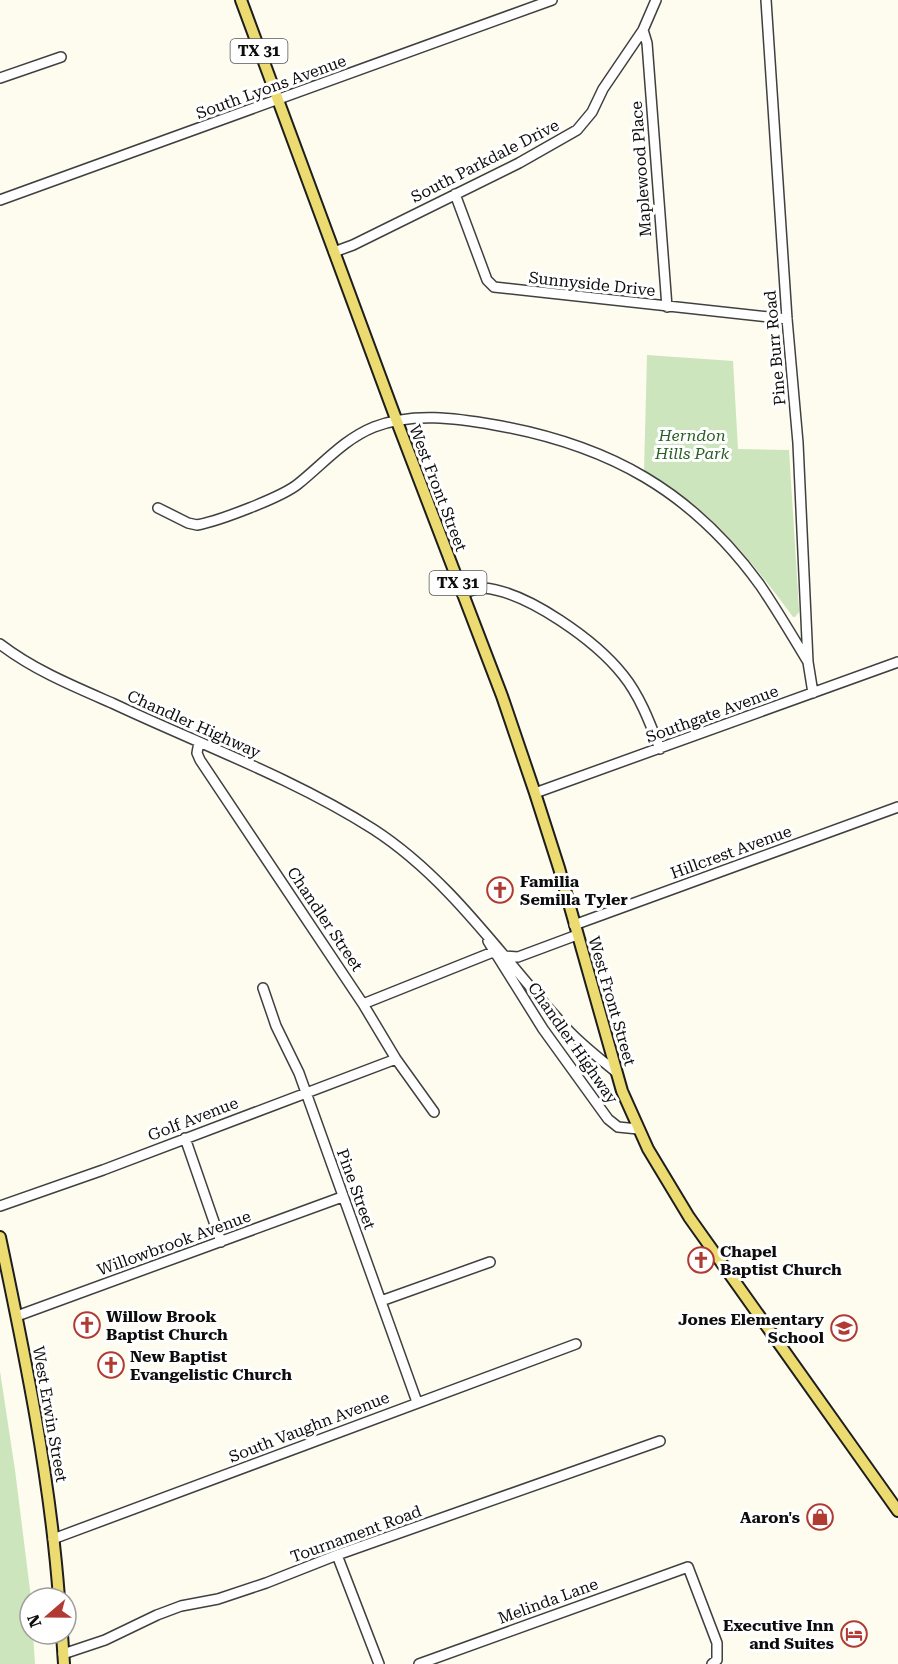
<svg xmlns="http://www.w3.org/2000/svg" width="898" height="1664" viewBox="0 0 898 1664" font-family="'Roboto Serif',serif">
	<rect width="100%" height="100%" fill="#fefcef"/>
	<!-- green -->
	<path fill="#cde5bc" d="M647 355 733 361 738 449 789 450 799 609V612L795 617H793C750 559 709 506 644 471Z
		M0 1371 15 1470 31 1598 30 1634H33L35 1664H0Z"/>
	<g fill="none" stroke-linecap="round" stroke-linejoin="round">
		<!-- minor casing -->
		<g stroke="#404040" stroke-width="12">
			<path id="minor" d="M766 0 787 319 798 443 808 662 813 693
				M643 30 647 43 667 307
				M0 78 61 57
				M455 194 487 280 494 287 787 319
				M0 200 552 0
				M334 252 353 245 519 163 577 130 592 112 603 89 643 30 656 0
				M158 508 188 523 197 525C219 521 282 497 298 484 323 464 344 439 374 427 412 412 456 418 495 425 609 445 692 491 760 585 777 610 793 637 808 662
				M462 594C469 592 477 587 484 588 528 592 596 641 623 675 640 696 650 723 660 749
				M0 644C34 670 73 686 112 703 199 744 291 777 373 829 452 880 505 962 568 1030 582 1045 599 1058 616 1072
				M199 742 197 753 200 760 363 1004 396 1059 434 1112
				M535 793 898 662
				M574 925 898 807
				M488 941 543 1029 608 1119 618 1127 638 1129
				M504 956 518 957 577 935
				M263 988 276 1026 299 1073 417 1402
				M363 1004 498 950
				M185 1138 221 1242
				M0 1206 103 1170 396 1059
				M381 1301 490 1262
				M17 1316 342 1197
				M53 1539 576 1344
				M337 1555 379 1664
				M63 1654 105 1640 157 1615 181 1606 218 1599 266 1583 337 1555 660 1441
				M419 1664 688 1567 717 1643V1660L712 1664"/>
		</g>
		<!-- major casing -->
		<g stroke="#1e1e1e" stroke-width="14">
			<path id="major" d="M241 0 396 419 502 696 535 793 559 868 622 1091 648 1149 689 1217 898 1511
				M0 1237C25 1356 50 1476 59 1598
				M62 1634 64 1664"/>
		</g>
		<!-- minor -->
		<use href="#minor" stroke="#fff" stroke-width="9"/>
		<!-- major -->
		<use href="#major" stroke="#ecdb71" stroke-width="10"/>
	</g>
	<!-- icons -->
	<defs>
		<g id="church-ring" transform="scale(1.35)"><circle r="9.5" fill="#fff" stroke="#b13a32" stroke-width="1.5"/><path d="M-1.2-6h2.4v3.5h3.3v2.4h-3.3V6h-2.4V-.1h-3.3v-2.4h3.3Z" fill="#b13a32"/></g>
		<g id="school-ring" transform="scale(1.35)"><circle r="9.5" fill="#fff" stroke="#b13a32" stroke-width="1.5"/><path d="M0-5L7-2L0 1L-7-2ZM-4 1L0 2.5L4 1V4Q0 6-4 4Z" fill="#b13a32"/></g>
		<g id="shop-ring" transform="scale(1.35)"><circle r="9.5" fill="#fff" stroke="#b13a32" stroke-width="1.5"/><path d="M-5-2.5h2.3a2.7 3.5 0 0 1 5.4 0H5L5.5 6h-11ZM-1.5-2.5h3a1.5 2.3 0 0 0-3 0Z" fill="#b13a32"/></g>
		<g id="hotel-ring" transform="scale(1.35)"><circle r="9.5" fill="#fff" stroke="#b13a32" stroke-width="1.5"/><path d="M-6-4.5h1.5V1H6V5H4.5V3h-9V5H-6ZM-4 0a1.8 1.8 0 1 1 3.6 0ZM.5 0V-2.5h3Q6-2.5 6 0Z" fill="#b13a32"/></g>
	</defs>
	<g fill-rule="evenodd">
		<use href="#church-ring" x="500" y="890"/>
		<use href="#church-ring" x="701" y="1260"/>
		<use href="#church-ring" x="87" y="1325"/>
		<use href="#school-ring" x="844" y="1328"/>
		<use href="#church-ring" x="111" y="1365"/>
		<use href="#shop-ring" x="820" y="1517"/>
		<use href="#hotel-ring" x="854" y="1634"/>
	</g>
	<g text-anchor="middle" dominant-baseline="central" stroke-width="6" stroke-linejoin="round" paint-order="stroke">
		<!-- shield labels -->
		<g fill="#fff" stroke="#565656" stroke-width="1.5">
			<rect x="230.5" y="39" width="57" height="24" rx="4.5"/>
			<rect x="429.5" y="571" width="57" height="24" rx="4.5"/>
		</g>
		<g font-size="15" font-weight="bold" fill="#0d0d0d">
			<text x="259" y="51">TX 31</text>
			<text x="458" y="583">TX 31</text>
		</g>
		<!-- street labels -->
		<g font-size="16" fill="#0d0d0d" stroke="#fff">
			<text transform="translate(271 87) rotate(-20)">South Lyons Avenue</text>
			<text transform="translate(485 161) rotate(-27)">South Parkdale Drive</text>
			<text transform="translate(641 169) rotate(-94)">Maplewood Place</text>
			<text transform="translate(592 284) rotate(6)">Sunnyside Drive</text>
			<text transform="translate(775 348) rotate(-95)">Pine Burr Road</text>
			<text transform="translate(438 488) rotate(69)">West Front Street</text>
			<text transform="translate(712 714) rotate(-20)">Southgate Avenue</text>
			<text transform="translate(194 724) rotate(24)">Chandler Highway</text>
			<text transform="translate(731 852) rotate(-20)">Hillcrest Avenue</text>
			<text transform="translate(325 919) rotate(56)">Chandler Street</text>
			<text transform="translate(612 1001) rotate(74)">West Front Street</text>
			<text transform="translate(573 1043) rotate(55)">Chandler Highway</text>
			<text transform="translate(193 1119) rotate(-21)">Golf Avenue</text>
			<text transform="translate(356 1189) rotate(70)">Pine Street</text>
			<text transform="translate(174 1243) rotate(-20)">Willowbrook Avenue</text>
			<text transform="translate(50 1414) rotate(80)">West Erwin Street</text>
			<text transform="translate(309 1427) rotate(-21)">South Vaughn Avenue</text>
			<text transform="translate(356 1534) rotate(-20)">Tournament Road</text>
			<text transform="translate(548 1601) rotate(-20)">Melinda Lane</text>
		</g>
		<!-- park labels -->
		<g font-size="16" font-style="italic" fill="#295f24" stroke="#fff">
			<text x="692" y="435">Herndon<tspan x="692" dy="18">Hills Park</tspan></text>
		</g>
		<!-- poi labels -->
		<g font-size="16" font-weight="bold" fill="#0d0d0d" stroke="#fff" text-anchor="start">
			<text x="520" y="881">Familia<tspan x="520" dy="18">Semilla Tyler</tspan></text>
			<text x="720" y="1251">Chapel<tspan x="720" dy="18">Baptist Church</tspan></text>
			<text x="106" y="1316">Willow Brook<tspan x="106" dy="18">Baptist Church</tspan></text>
			<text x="824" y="1319" text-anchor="end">Jones Elementary<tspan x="824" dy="18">School</tspan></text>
			<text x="130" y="1356">New Baptist<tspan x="130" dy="18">Evangelistic Church</tspan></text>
			<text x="800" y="1517" text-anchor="end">Aaron's</text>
			<text x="834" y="1625" text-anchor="end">Executive Inn<tspan x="834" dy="18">and Suites</tspan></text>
		</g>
	</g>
	<!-- north arrow -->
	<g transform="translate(48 1616) rotate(250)"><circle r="28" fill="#ffffff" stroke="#9e9e9e" stroke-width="1.5"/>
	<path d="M0-4.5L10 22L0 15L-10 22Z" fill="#b13a32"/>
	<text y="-9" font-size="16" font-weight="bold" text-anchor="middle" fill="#0d0d0d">N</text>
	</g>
</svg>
